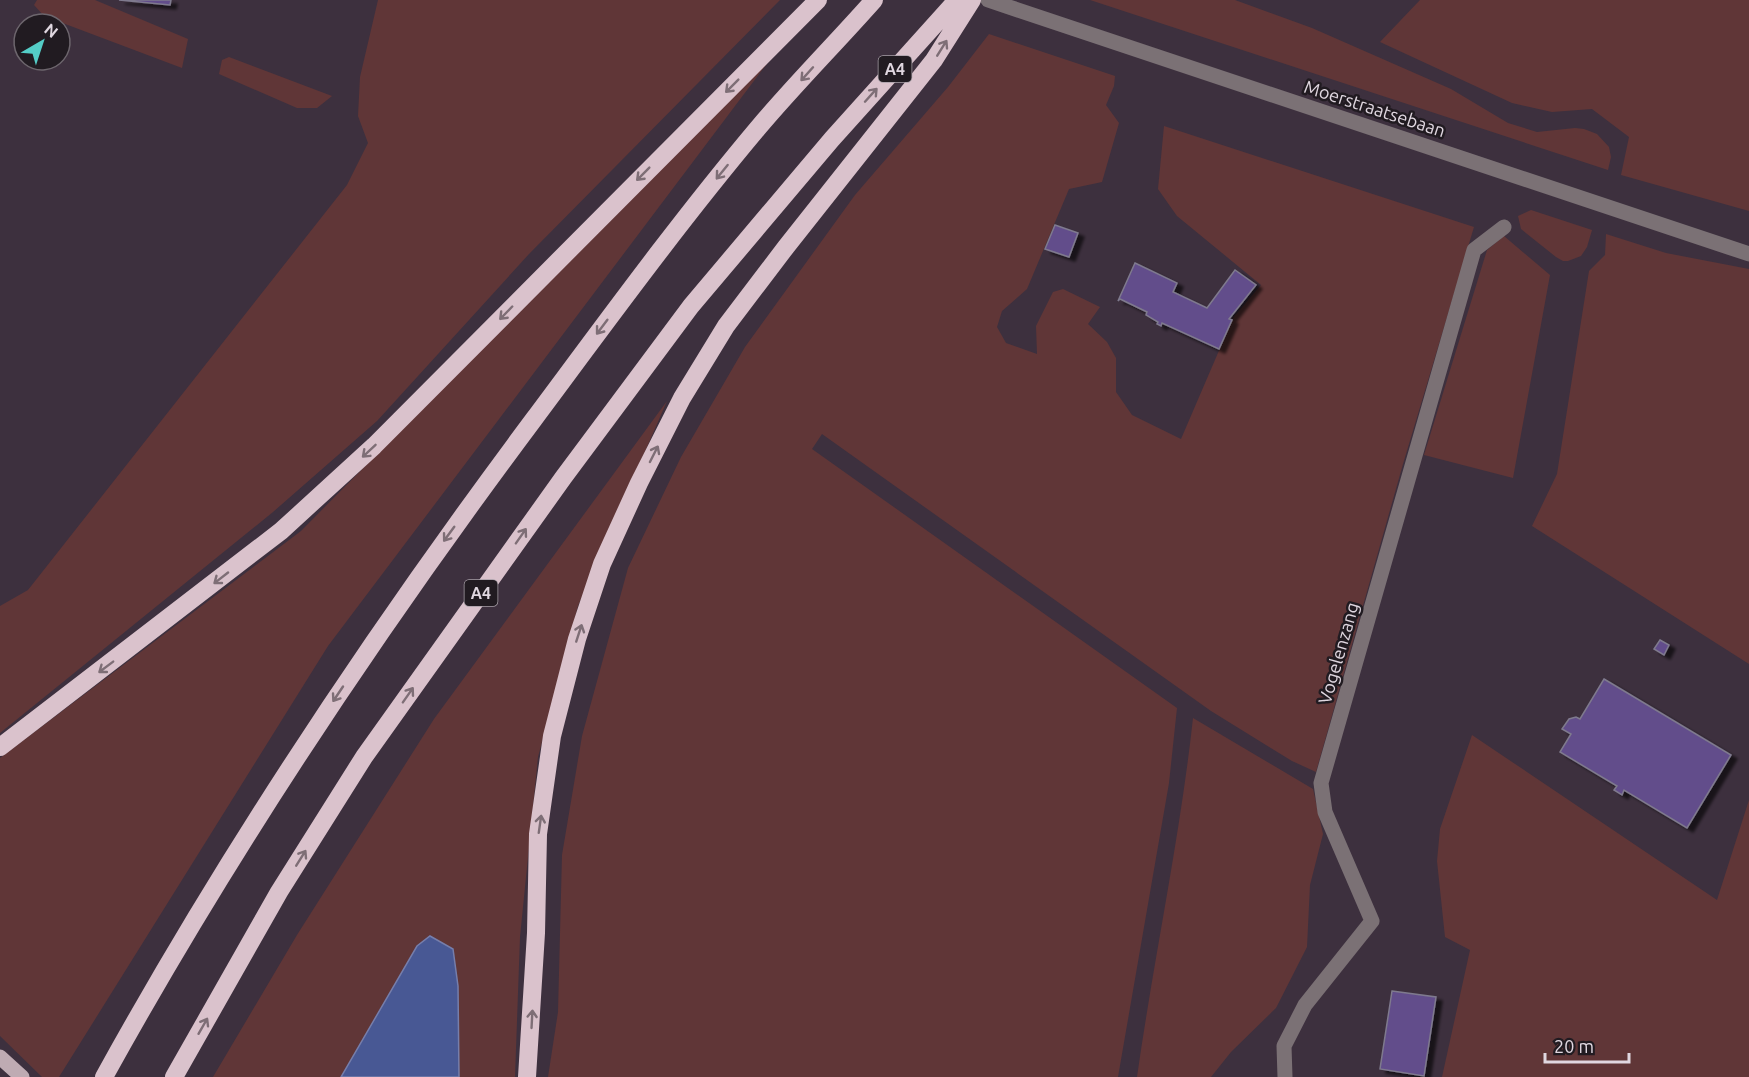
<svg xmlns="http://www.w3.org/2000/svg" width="1749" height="1077" viewBox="0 0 1749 1077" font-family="Ubuntu,sans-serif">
	<defs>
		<filter id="shadow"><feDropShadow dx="6" dy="4" stdDeviation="1.5" flood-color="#0009"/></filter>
	</defs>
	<rect width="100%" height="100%" fill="#3d303e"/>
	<!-- green -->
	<path fill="#603637" d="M37 0H95L188 39 182 68 44 16 34 5Z
		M378 0H780L529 254 377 421 273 512 0 733V606L28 590 347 185 368 143 358 116 360 77Z
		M1090 0H1235L1312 28 1451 89 1508 123 1537 132 1575 128 1584 129 1597 134 1609 147 1611 157 1608 170Z
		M1420 0H1749V211L1621 175 1629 137 1592 109 1552 112 1512 103 1380 42Z
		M989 34 1115 76 1114 86 1106 105 1119 123 1102 182 1069 189 1027 289 1002 311 997 327 1006 343 1037 354 1036 326 1053 292 1063 289 1100 307 1088 324 1107 342 1116 358V392L1132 415 1181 439 1233 318 1261 285 1177 216 1158 189 1164 126 1474 227 1403 464 1316 772 1292 761 1211 711 822 434 812 449 1177 708 1169 783 1118 1077H548L558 1012 562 855 582 736 628 568 681 457 745 347 855 195 948 87Z
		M778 49 328 646 59 1077H42L0 1036V758L301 531Z
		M229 57 332 96 317 108H297L219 74 222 60Z
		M1531 210 1592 230 1587 247 1581 256 1568 261H1563L1556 257 1521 229 1518 216Z
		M1606 234 1666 253 1749 269V664L1532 526 1557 474 1589 271 1605 255Z
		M1504 236 1550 275 1513 478 1424 455 1487 250Z
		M667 401 578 606 538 757 520 937 515 1077H459L458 986 453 949 417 946 341 1077H213L297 935 434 719Z
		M1193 718 1313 789 1323 834 1310 885 1307 947 1276 1008 1231 1052 1211 1077H1137C1154 957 1180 838 1193 718Z
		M1472 735 1717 900 1749 800V1077H1442L1470 950 1445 937 1437 861 1440 829Z"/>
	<!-- water -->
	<path fill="#485894" stroke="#767eab" stroke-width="1.5" d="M430 936 453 949 458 986 459 1077H341L417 946Z"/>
	<!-- building -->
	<path fill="#624d8b" stroke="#7f7a8e" stroke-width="1.5" filter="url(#shadow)" d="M119 0H171L170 5Z
		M1055 225 1078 233 1069 257 1045 249Z
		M1135 263 1177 283 1173 292 1207 308 1235 270 1256 285 1229 319 1232 320 1219 349 1162 323 1161 326 1157 324 1158 322 1146 315 1147 312 1120 299 1118 301Z
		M1660 640 1669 645 1664 655 1654 649Z
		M1604 679 1731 755 1687 828 1624 790 1622 795 1614 790 1617 786 1560 752 1571 734 1562 729 1569 719 1576 717 1580 719Z
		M1392 991 1436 997 1424 1076 1380 1069Z"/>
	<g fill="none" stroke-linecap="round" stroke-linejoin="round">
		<!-- minor -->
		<path stroke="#7b7175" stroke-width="15" d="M988 0 1749 254
			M1285 1077 1284 1046 1305 1005 1372 921 1325 812 1321 783 1474 250 1504 227"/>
		<!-- major -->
		<path stroke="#bfabb3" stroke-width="15" d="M0 1057 22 1077"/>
		<!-- highway -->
		<path stroke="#dac2cc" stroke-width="18" d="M0 747 281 531 374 446 818 0
			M104 1077C231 847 377 629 534 419 607 321 679 222 758 128 795 84 836 43 874 0
			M174 1077 279 892 364 757 563 478 691 306 832 139 957 0
			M527 1077 536 933 538 834 552 736 577 639 602 564 639 483 682 398 726 326 786 247 934 60 972 0"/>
	</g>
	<!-- one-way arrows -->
	<defs><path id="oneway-shaft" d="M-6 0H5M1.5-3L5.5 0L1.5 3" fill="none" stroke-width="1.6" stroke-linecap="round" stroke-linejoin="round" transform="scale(1.5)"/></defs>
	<g stroke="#7e6e76">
		<use href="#oneway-shaft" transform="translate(942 48) rotate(-58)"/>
		<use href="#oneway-shaft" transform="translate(807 74) rotate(132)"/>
		<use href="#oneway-shaft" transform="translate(732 86) rotate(135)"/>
		<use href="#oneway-shaft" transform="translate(871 95) rotate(-48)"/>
		<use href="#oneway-shaft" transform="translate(722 172) rotate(129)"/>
		<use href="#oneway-shaft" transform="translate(643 174) rotate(135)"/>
		<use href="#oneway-shaft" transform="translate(506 313) rotate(134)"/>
		<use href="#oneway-shaft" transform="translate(602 327) rotate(127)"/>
		<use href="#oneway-shaft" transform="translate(369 451) rotate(137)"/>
		<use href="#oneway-shaft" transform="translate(654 454) rotate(-63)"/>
		<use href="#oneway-shaft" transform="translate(449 534) rotate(126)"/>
		<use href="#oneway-shaft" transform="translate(521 536) rotate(-55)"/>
		<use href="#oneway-shaft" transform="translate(221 578) rotate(142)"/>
		<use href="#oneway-shaft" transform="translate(579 633) rotate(-72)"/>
		<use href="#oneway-shaft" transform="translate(106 667) rotate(143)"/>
		<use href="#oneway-shaft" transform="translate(338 694) rotate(124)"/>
		<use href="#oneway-shaft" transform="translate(408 695) rotate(-55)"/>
		<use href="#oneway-shaft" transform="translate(540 824) rotate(-82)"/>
		<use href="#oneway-shaft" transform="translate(301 858) rotate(-58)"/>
		<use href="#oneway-shaft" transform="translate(532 1019) rotate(-87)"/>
		<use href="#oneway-shaft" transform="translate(203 1026) rotate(-60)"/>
	</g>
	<g text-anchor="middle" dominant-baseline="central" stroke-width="5" stroke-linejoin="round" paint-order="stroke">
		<!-- shield labels -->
		<g fill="#211b21" stroke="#a79fa7" stroke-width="1.5">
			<rect x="878.5" y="56" width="33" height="26" rx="4.5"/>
			<rect x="464.5" y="580" width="33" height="26" rx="4.5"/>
		</g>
		<g font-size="16" font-weight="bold" fill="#e0d7e0">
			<text x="895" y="69">A4</text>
			<text x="481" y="593">A4</text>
		</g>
		<!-- street labels -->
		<g font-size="18" fill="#e0d7e0" stroke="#211b21">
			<text transform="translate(1375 108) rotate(18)">Moerstraatsebaan</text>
			<text transform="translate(1338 653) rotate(-74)">Vogelenzang</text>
		</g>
	</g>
	<!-- north arrow -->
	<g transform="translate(42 42) rotate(39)"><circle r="28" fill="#211b21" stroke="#6d666d" stroke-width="1.5"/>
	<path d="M0-4.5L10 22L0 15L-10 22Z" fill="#54cdc7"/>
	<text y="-9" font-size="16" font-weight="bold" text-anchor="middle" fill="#e0d7e0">N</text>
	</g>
	<!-- scale -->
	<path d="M1545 1053v9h84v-9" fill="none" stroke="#e0d7e0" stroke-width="3"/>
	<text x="1554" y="1053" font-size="18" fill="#e0d7e0" stroke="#211b21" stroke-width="4.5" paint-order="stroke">20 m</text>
</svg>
